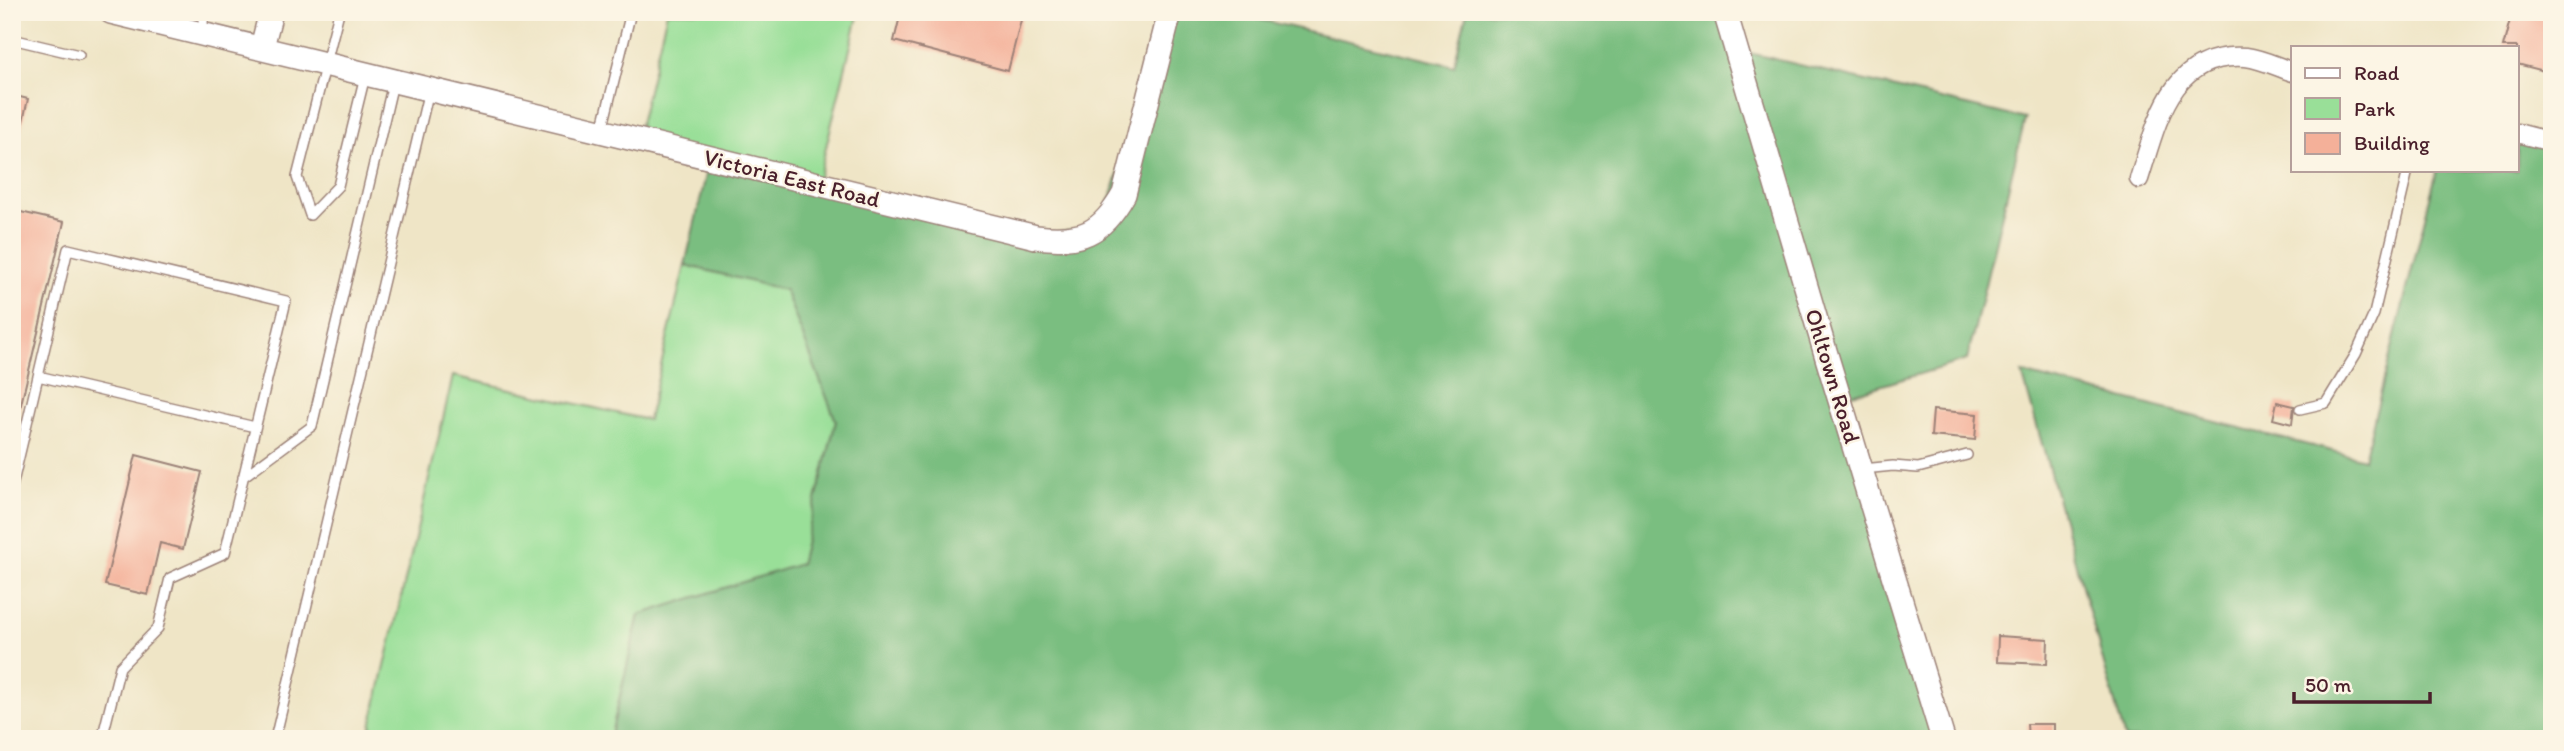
<svg xmlns="http://www.w3.org/2000/svg" width="2564" height="751" viewBox="0 0 2564 751" font-family="Itim,sans-serif">
	<rect width="100%" height="100%" fill="#fcf5e5"/>
	<filter id="ink" filterUnits="userSpaceOnUse"><feTurbulence type="fractalNoise" baseFrequency=".0143" numOctaves="2"/><feDisplacementMap in="SourceGraphic" scale="14" xChannelSelector="R" yChannelSelector="G"/><feConvolveMatrix kernelMatrix="1 2 1 2 8 2 1 2 1" color-interpolation-filters="sRGB"/></filter>
	<filter id="wash" filterUnits="userSpaceOnUse"><feTurbulence type="fractalNoise" baseFrequency=".00686" numOctaves="4" result="noise"/><feDisplacementMap in="SourceGraphic" scale="28" xChannelSelector="R" yChannelSelector="G"/><feGaussianBlur stdDeviation="1.57" result="paint"/><feColorMatrix in="noise" values="0 0 0 0 0 0 0 0 0 0 0 0 0 0 0 0 0 1.4 0 .05"/><feComposite in="paint" operator="in"/></filter>
	<g filter="url(#wash)">
		<rect width="100%" height="100%" fill="#efe5c6"/>
		<!-- green -->
		<path fill="#99df98" stroke="#727f62" stroke-width="2" d="M667 12H859L817 184 636 140Z
			M685 265 785 290 836 421 800 565 639 615 610 739H368L453 376 648 420Z"/>
		<!-- forest -->
		<path fill="#7abe80" stroke="#626e56" stroke-width="2" d="M1170 12H1228L1454 66 1467 12H1725L1737 50 2025 119 1967 360 1839 398 1943 739H610L639 615 800 564 836 421 785 290 685 265 710 158 1036 237 1102 225Z
			M2517 133 2552 142V739H2125L2022 373 2364 459 2437 170H2517Z"/>
		<g id="blocks">
			<!-- building -->
			<path fill="#f4b099" d="M901 12H1023L1008 71 894 41Z
				M2512 12H2552V73L2517 64V47H2503Z
				M12 95 28 99 18 143 12 142Z
				M12 210 64 222 18 417 12 416Z
				M2277 402 2294 406 2292 424 2273 419Z
				M1933 410 1977 414 1975 440 1931 436Z
				M136 455 202 472 183 549 160 543 148 595 105 585Z
				M1998 636 2048 639 2047 664 1997 662Z
				M2027 724H2054V739H2028Z"/>
		</g>
	</g>
	<g filter="url(#ink)">
		<use href="#blocks" fill-opacity="0" stroke="#9c8278" stroke-width="2"/>
		<g fill="none" stroke-linecap="round" stroke-linejoin="round">
			<!-- service casing -->
			<g stroke="#9c8278" stroke-width="12">
				<path id="service" d="M339 12 297 177 310 215 338 186 365 76
					M202 34 204 12
					M12 39 79 55
					M602 130 631 12
					M38 376 255 427
					M2300 409 2326 403 2356 354 2374 314 2408 170
					M1863 469 1893 466 1918 468 1967 455
					M243 477 312 426 393 83
					M12 487 68 249 286 301 225 553 170 578 158 628 120 667 102 739
					M275 739 429 90"/>
			</g>
			<!-- minor casing -->
			<g stroke="#9c8278" stroke-width="21">
				<path id="minor" d="M2517 133 2552 142
					M2139 179C2157 123 2170 51 2246 57 2262 59 2278 67 2293 72"/>
			</g>
			<!-- tertiary casing -->
			<g stroke="#9c8278" stroke-width="26">
				<path id="tertiary" d="M111 12 1036 237C1081 242 1101 235 1124 194L1170 12
					M1725 12 1828 361 1943 739
					M262 47 271 12"/>
			</g>
			<!-- service -->
			<use href="#service" stroke="#fff" stroke-width="9"/>
			<!-- minor -->
			<use href="#minor" stroke="#fff" stroke-width="18"/>
			<!-- tertiary -->
			<use href="#tertiary" stroke="#fff" stroke-width="23"/>
		</g>
	</g>
	<g text-anchor="middle" dominant-baseline="central" stroke-width="5" stroke-linejoin="round" paint-order="stroke">
		<!-- street labels -->
		<g font-size="23" fill="#4a1f2b" stroke="#fcf5e5">
			<text transform="translate(792 178) rotate(14)">Victoria East Road</text>
			<text transform="translate(1833 376) rotate(73)">Ohltown Road</text>
		</g>
	</g>
	<!-- margin -->
	<rect width="2564" height="751" fill="none" stroke="#fcf5e5" stroke-width="42"/>
	<!-- legend -->
	<rect x="2291" y="46" width="228" height="126" fill="#fcf5e5" stroke="#b59f9b" stroke-width="2"/>
	<rect x="2305" y="68" width="35" height="10" fill="#ffffff" stroke="#b59f9b" stroke-width="2"/>
	<text x="2354" y="80" font-size="21" fill="#4a1f2b">Road</text>
	<rect x="2305" y="98" width="35" height="21" fill="#99df98" stroke="#b59f9b" stroke-width="2"/>
	<text x="2354" y="116" font-size="21" fill="#4a1f2b">Park</text>
	<rect x="2305" y="133" width="35" height="21" fill="#f4b099" stroke="#b59f9b" stroke-width="2"/>
	<text x="2354" y="150" font-size="21" fill="#4a1f2b">Building</text>
	<!-- scale -->
	<path d="M2294 692v10h136v-10" fill="none" stroke="#4a1f2b" stroke-width="3.5"/>
	<text x="2305" y="692" font-size="21" fill="#4a1f2b" stroke="#fcf5e5" stroke-width="5" paint-order="stroke">50 m</text>
</svg>
